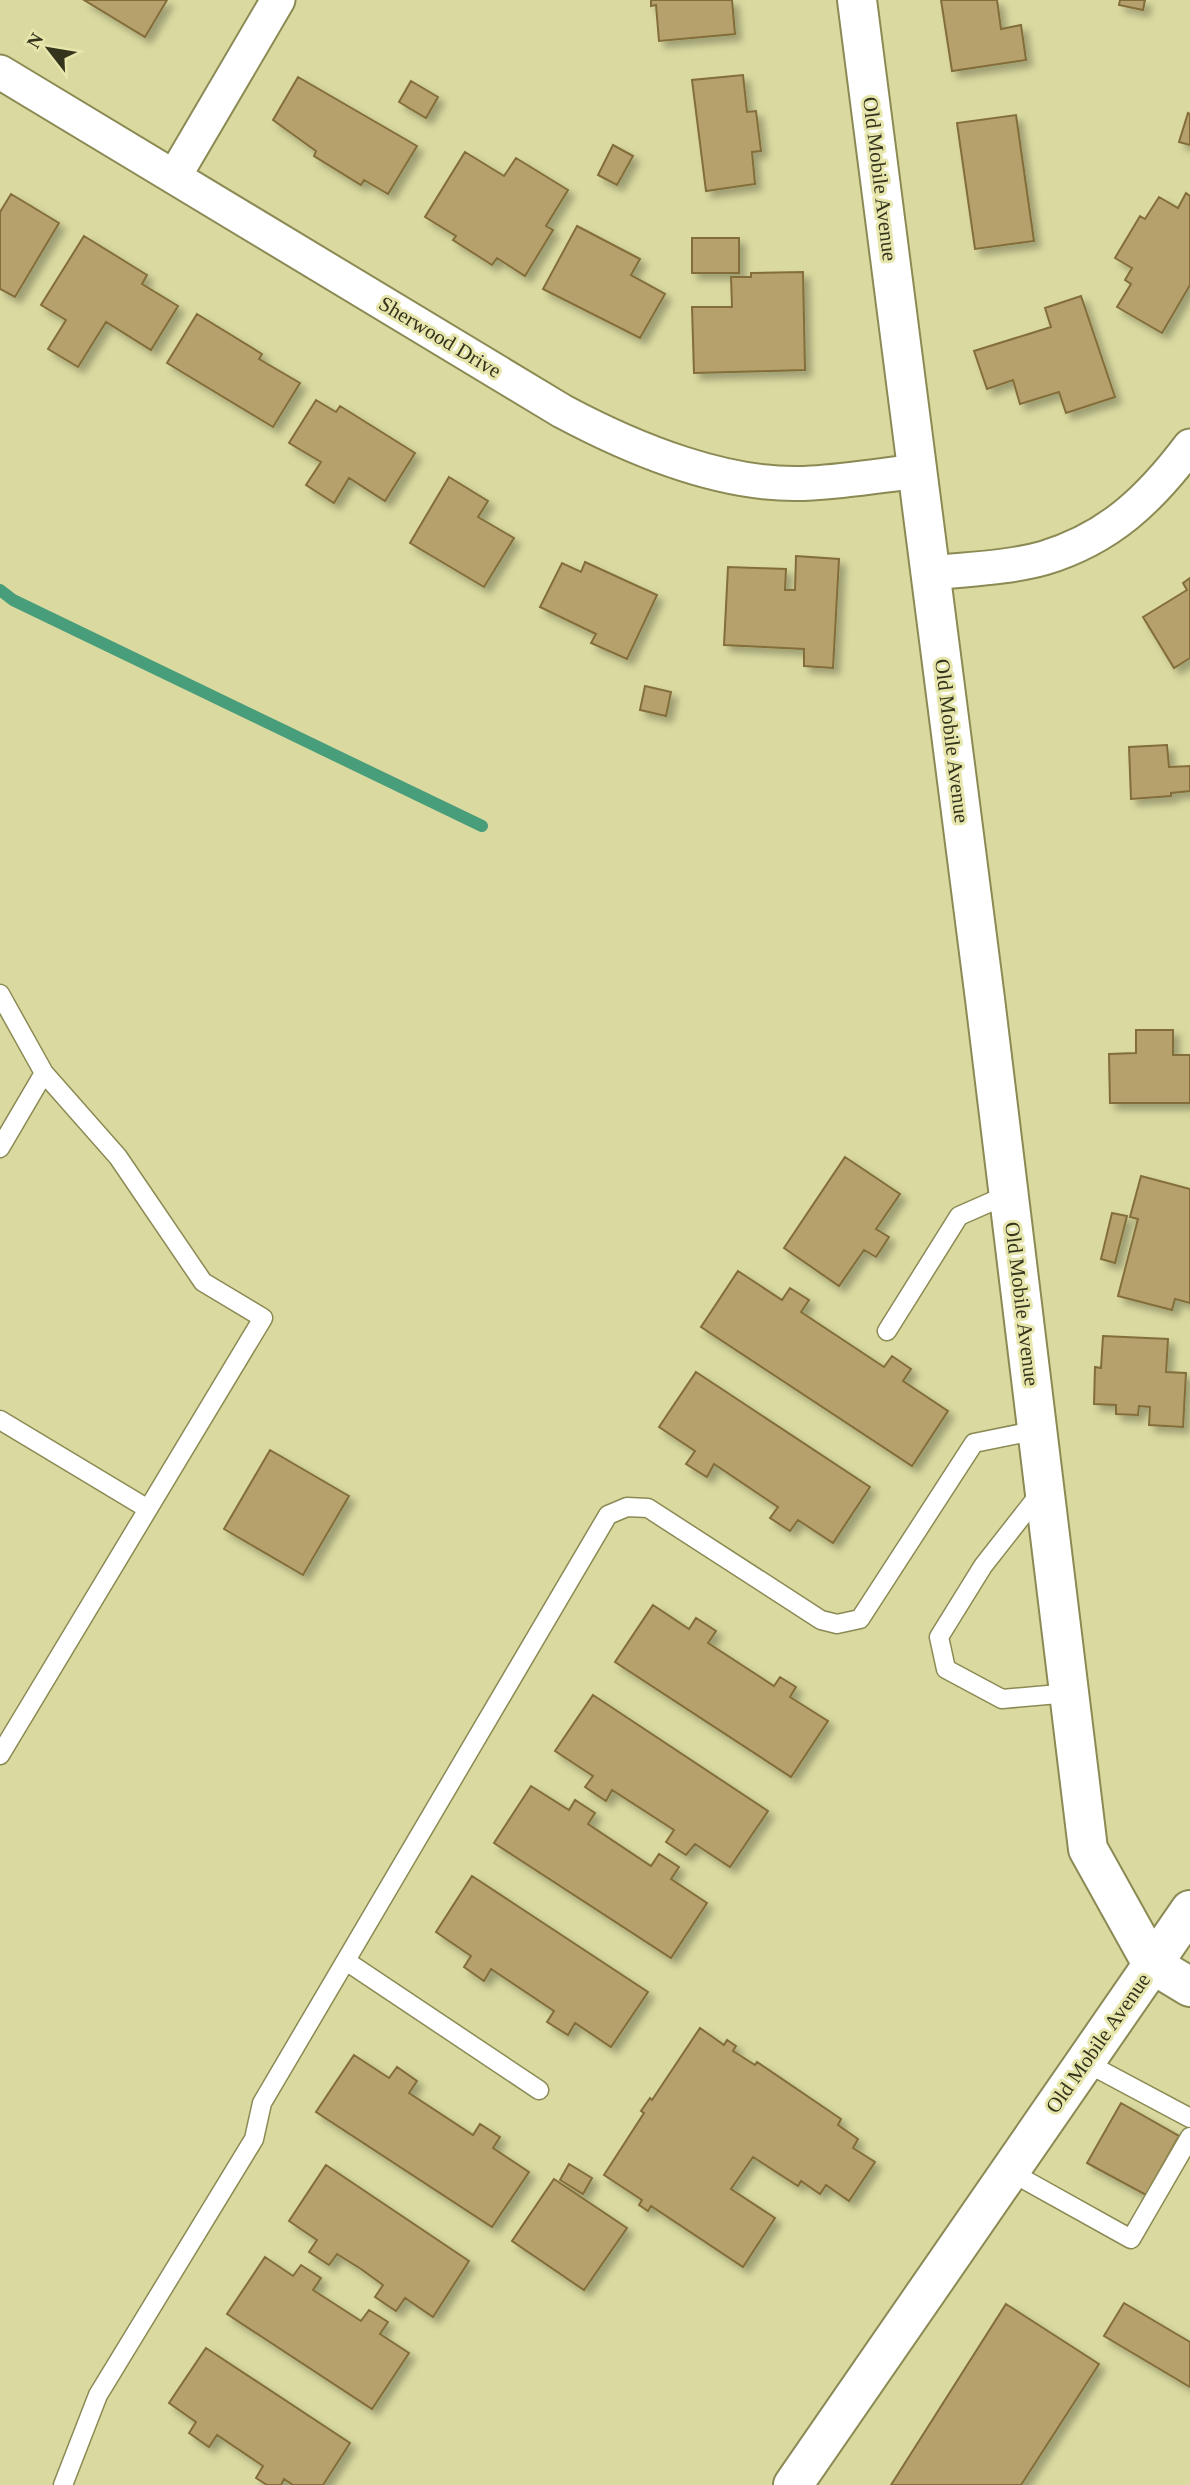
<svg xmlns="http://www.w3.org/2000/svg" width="1190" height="2485" viewBox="0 0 1190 2485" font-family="'Times New Roman',serif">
	<defs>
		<filter id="shadow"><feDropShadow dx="6" dy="6" stdDeviation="3.5" flood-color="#0004"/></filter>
	</defs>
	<rect width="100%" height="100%" fill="#d9d9a0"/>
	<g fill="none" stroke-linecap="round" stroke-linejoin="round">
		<!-- stream -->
		<path stroke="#489d7a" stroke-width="12" d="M0 590 13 600 482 826"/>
	</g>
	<!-- building -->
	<path fill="#b6a06c" stroke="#836e3a" stroke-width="2" filter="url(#shadow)" d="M84 0H167L145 37Z
		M651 0H732L735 34 659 41 656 5 651 6Z
		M941 0H997L1001 29 1021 25 1026 60 952 71Z
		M1120 0H1145L1143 10 1119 5Z
		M743 75 747 112 756 111 761 151 752 152 755 184 706 191 692 80Z
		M298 77 417 146 388 194 364 180 361 185 314 156 316 151 273 120Z
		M411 81 438 97 426 118 399 102Z
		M1188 113 1190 114V145L1179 142Z
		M1016 115 1034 241 975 249 957 123Z
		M613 145 633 156 617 185 598 175Z
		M465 152 504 176 516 158 568 190 546 226 553 230 525 276 497 258 492 265 453 240 456 236 425 217Z
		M1186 193 1190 196V285L1162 333 1117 307 1131 284 1125 280 1132 268 1115 258 1140 216 1145 219 1159 197 1178 208Z
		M11 194 59 223 15 297 0 289V212Z
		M577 226 640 259 631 275 665 294 640 338 543 289Z
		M84 236 147 275 142 284 178 306 151 350 106 322 78 367 48 349 66 320 41 305Z
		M692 238H739V273H692Z
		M803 272 805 370 694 373 692 307H732L731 277H751V273Z
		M1081 296 1115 397 1066 413 1059 392 1020 404 1013 380 987 389 974 351 1051 327 1045 308Z
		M197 314 262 354 259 359 300 383 273 427 167 363Z
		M316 400 336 412 340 406 415 453 385 501 349 478 334 503 306 485 321 462 289 443Z
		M449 477 488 501 478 517 514 538 484 587 410 543Z
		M796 556 839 559 833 668 804 666V649L724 645 728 567 786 569 785 590H795Z
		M585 562 657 595 627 659 591 643 596 634 540 607 562 563 581 572Z
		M1190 578V658L1174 668 1143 617 1187 590 1183 583Z
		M645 686 671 692 666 716 640 710Z
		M1167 745 1169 767 1190 766V791L1171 793V796L1131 799 1129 747Z
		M1136 1030H1173V1055H1190V1103H1110L1109 1054 1136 1053Z
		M845 1157 900 1194 876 1229 889 1237 876 1257 864 1250 839 1286 784 1248Z
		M1141 1176 1190 1189V1303L1175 1299 1172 1310 1118 1296 1138 1219 1130 1217Z
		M1112 1213 1127 1216 1115 1263 1101 1259Z
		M738 1271 782 1300 790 1288 809 1300 801 1312 884 1367 892 1356 911 1369 903 1381 948 1411 912 1466 701 1327Z
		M1103 1336 1168 1339 1166 1372 1186 1373 1183 1427 1149 1425 1150 1407 1139 1406 1138 1415 1116 1414V1405L1094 1404 1095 1367 1101 1368Z
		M696 1372 870 1487 833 1543 798 1520 790 1531 770 1518 778 1507 714 1464 707 1477 686 1464 695 1451 659 1427Z
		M270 1450 349 1496 303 1575 224 1529Z
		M653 1605 689 1629 696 1618 716 1631 708 1643 774 1686 780 1677 796 1687 790 1697 828 1721 791 1777 615 1662Z
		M593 1695 768 1811 730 1867 695 1844 686 1855 666 1842 674 1830 612 1790 606 1801 585 1787 593 1776 555 1751Z
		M531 1786 569 1810 575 1800 595 1813 588 1824 651 1866 659 1854 679 1867 671 1879 707 1903 671 1958 494 1843Z
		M472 1876 648 1992 611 2047 575 2023 568 2035 547 2022 554 2011 491 1969 484 1981 464 1967 471 1956 436 1932Z
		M700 2028 724 2045 727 2040 736 2046 733 2051 755 2065 757 2062 841 2119 838 2125 858 2139 853 2148 875 2162 849 2201 826 2185 820 2194 801 2181 798 2186 753 2157 731 2189 775 2218 743 2267 651 2206 648 2211 639 2205 642 2200 604 2175 644 2113 641 2111 650 2098 652 2100Z
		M354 2055 389 2078 397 2067 417 2081 409 2093 473 2135 480 2124 500 2137 493 2148 529 2172 492 2227 316 2112Z
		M1121 2103 1179 2136 1146 2195 1087 2163Z
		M569 2164 592 2178 583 2194 560 2180Z
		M326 2165 469 2261 433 2317 405 2298 396 2311 375 2297 383 2285 361 2269 337 2254 329 2265 309 2252 317 2240 289 2221Z
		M554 2179 627 2228 584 2290 512 2241Z
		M265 2257 293 2276 301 2265 321 2278 313 2290 361 2321 369 2310 388 2322 380 2334 409 2353 372 2409 227 2314Z
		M1124 2303 1190 2342V2387L1104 2336Z
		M1006 2304 1099 2364 1021 2485H891Z
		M206 2348 350 2443 323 2485H293L284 2479 281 2485H267L256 2478 263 2466 217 2435 209 2447 189 2433 196 2422 169 2403Z"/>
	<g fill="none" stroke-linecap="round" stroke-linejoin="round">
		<!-- lane casing -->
		<g stroke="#8b8a54" stroke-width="21">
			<path id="lane" d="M0 994 44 1073 0 1148
				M887 1331 959 1216 1009 1194
				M0 1420 148 1509
				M1041 1492 983 1566 939 1637 946 1669 1002 1699 1070 1693
				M0 1755 263 1318 203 1282 118 1157 44 1073
				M346 1961 539 2090
				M1085 2062 1190 2118
				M1009 2171 1131 2239 1190 2137
				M63 2485 98 2395 254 2139 262 2103 608 1515 627 1507 648 1508 821 1620 837 1624 860 1619 974 1443 1038 1430"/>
		</g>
		<!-- street casing -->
		<g stroke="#8b8a54" stroke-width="37">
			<path id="street" d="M0 72 562 411C633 449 729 489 812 483 847 481 883 475 918 471
				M174 177 278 0
				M932 573C968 569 1009 568 1044 558 1110 538 1150 499 1190 446"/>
		</g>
		<!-- secondary casing -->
		<g stroke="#8b8a54" stroke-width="42">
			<path id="secondary" d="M857 0 985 999 1088 1849 1152 1964 1190 1987
				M793 2485 1190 1910"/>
		</g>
		<!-- lane -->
		<use href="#lane" stroke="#fff" stroke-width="18"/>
		<!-- street -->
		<use href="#street" stroke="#fff" stroke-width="33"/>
		<!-- secondary -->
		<use href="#secondary" stroke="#fff" stroke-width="38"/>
	</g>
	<g text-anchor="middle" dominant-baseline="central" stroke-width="6" stroke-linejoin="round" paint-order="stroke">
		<!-- street labels -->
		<g font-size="21" fill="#34331c" stroke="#e6e6ad">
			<text transform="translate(880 179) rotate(83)">Old Mobile Avenue</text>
			<text transform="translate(440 337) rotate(31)">Sherwood Drive</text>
			<text transform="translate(952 741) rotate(83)">Old Mobile Avenue</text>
			<text transform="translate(1022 1304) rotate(83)">Old Mobile Avenue</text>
			<text transform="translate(1098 2043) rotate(-55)">Old Mobile Avenue</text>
		</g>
	</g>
	<!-- north arrow -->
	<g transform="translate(49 49) rotate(301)" stroke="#e6e6ad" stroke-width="5" paint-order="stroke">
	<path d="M0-5L12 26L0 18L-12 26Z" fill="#34331c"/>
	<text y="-10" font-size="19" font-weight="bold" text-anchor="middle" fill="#34331c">N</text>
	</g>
</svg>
